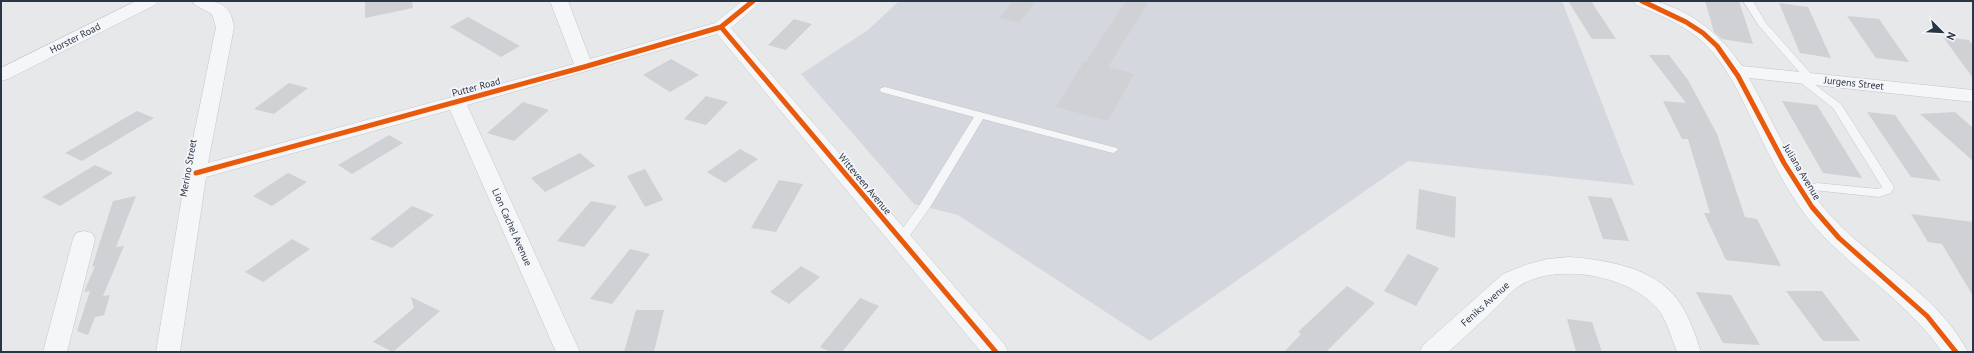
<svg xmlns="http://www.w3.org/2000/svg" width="1974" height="353" viewBox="0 0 1974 353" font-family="'PT Sans',sans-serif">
	<rect width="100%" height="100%" fill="#e6e8ea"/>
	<!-- built -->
	<path fill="#d4d7dd" d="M899 1H1562L1634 185 1408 161 1150 341 958 215 914 204 801 74 868 30Z"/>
	<!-- building -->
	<path fill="#cfd1d4" d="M365 1H412L413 8 365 18Z
		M1013 1H1036L1019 23 999 18Z
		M1126 1 1148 3 1108 67 1134 74 1108 121 1056 107 1084 61 1086 62Z
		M1568 1H1591L1616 39H1592Z
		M1705 1H1739L1753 44 1722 39 1714 32Z
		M1779 3 1808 7 1831 58 1800 53Z
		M1847 16 1879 19 1909 62 1876 58Z
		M468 17 520 46 501 57 450 27Z
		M794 19 812 24 786 50 768 45Z
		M1943 37 1969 40 1973 45V78Z
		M1649 55H1669L1688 80 1717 134 1745 217 1757 219 1781 266 1726 260 1704 213H1710L1688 139H1682L1663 101 1686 103Z
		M671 59 699 75 670 92 643 75Z
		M289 83 308 88 274 114 254 109Z
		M706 96 728 102 706 125 684 119Z
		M1782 101 1817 105 1862 178 1823 173Z
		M523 102 549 110 514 141 487 133Z
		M137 111 154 118 82 161 65 153Z
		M1867 112 1895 115 1941 181 1911 177Z
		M1955 112 1973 128V161L1920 114Z
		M389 135 403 143 352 174 338 165Z
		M740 149 758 159 725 183 707 172Z
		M580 153 595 166 545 192 531 178Z
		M95 165 113 173 60 206 42 197Z
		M645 169 663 200 645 207 627 176Z
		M288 173 307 182 272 206 253 196Z
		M779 180 803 184 776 232 751 228Z
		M1419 189 1456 197 1455 238 1416 229Z
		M136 196 116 247 124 246 103 296 110 295 104 315 95 317 88 335 77 331 90 291 84 292 95 266 92 267 113 201Z
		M1588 196 1612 198 1629 241 1603 239Z
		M591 201 617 206 584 247 557 241Z
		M412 206 434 215 392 248 370 239Z
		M1911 214 1973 222V296L1942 244 1928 242Z
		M292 239 310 249 263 282 245 272Z
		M630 249 650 254 612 304 590 299Z
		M1408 254 1439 268 1416 306 1384 291Z
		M801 266 820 277 789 304 770 292Z
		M1347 286 1375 303 1326 352H1284L1301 334 1298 332Z
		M1786 291H1822L1860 341H1823Z
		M1696 292 1731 295 1760 345 1723 343Z
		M411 297 440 311 393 352 373 342 414 308Z
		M860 298 879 306 842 352H830L820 347Z
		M636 310H664L654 352H624Z
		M1567 319 1592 322 1602 352H1576Z"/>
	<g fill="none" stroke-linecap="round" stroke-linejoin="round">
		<!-- service casing -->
		<g stroke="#c4c6c8" stroke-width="1">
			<path id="service" d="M1743 1H1753L1766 23 1813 76 1815 78 1810 81 1841 104 1894 187 1891 193 1879 197 1813 190 1811 187 1813 184 1817 183 1878 189 1882 187 1833 108 1796 79 1794 77 1796 75H1802L1759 26Z
				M885 87 1117 148 1118 150 1113 153 983 119 929 209 905 242H897L895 239 921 203 974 117 881 92 880 90 881 88Z"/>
		</g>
		<!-- minor casing -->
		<g stroke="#c4c6c8" stroke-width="1">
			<path id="minor" d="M136 1H158L155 5 8 79 1 81V68Z
				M192 1C215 1 230 0 234 27L208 163 574 64 550 1H568L590 59 715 23 742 1H762L731 28 1005 345 1008 352H981L717 34 467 105 580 352H556L450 110 206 177 180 352H156L186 173 216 27 212 14 195 5Z
				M1633 1C1641 1 1651 0 1658 2 1693 12 1722 36 1742 66L1973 90V102L1749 78C1775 124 1795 176 1831 216 1874 263 1938 294 1968 352H1942C1908 302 1855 272 1815 227 1788 195 1770 157 1752 120 1739 93 1726 64 1704 43 1685 25 1660 15 1636 5Z
				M84 231 92 233 95 239 67 352H43L73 239 76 233Z
				M1569 257C1606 260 1653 267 1677 299 1689 315 1695 334 1701 352H1677C1671 337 1667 320 1657 308 1629 275 1556 262 1519 286 1511 291 1504 300 1497 307 1481 322 1465 337 1448 352H1420L1423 345 1503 274 1528 264 1548 259Z"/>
		</g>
		<!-- service -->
		<use href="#service" fill="#f5f6f7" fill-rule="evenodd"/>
		<!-- minor -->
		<use href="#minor" fill="#f5f6f7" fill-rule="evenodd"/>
		<!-- cycleway casing -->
		<g stroke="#f4f6f9" stroke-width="8">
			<path id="cycleway" d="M1642 1 1686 22 1703 33 1717 46 1738 76 1784 163 1812 207 1839 238 1927 316 1956 352
				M721 27 996 352
				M196 173 584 67 721 27 753 1"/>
		</g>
		<!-- cycleway -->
		<use href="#cycleway" stroke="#e8590c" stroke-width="5"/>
	</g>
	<g text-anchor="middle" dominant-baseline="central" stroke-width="3.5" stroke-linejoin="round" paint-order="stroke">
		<!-- street labels -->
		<g font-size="10" fill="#2a3546" stroke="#f4f6f9">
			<text transform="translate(75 38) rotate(-27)">Horster Road</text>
			<text transform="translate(1854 83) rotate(6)">Jurgens Street</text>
			<text transform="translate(476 87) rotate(-15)">Putter Road</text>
			<text transform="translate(188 168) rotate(-80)">Merino Street</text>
			<text transform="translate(1802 172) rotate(59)">Juliana Avenue</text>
			<text transform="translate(865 184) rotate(50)">Witteveen Avenue</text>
			<text transform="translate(512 227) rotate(66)">Lion Cachel Avenue</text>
			<text transform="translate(1485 304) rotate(-42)">Feniks Avenue</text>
		</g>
	</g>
	<!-- border -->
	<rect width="1974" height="353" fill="none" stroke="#2a3546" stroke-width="4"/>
	<!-- north arrow -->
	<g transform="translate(1942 32) rotate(114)" stroke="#f4f6f9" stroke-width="3" paint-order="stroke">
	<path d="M0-3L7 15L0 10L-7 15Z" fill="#2a3546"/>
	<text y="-6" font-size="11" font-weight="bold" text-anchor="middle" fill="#2a3546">N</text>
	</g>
</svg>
